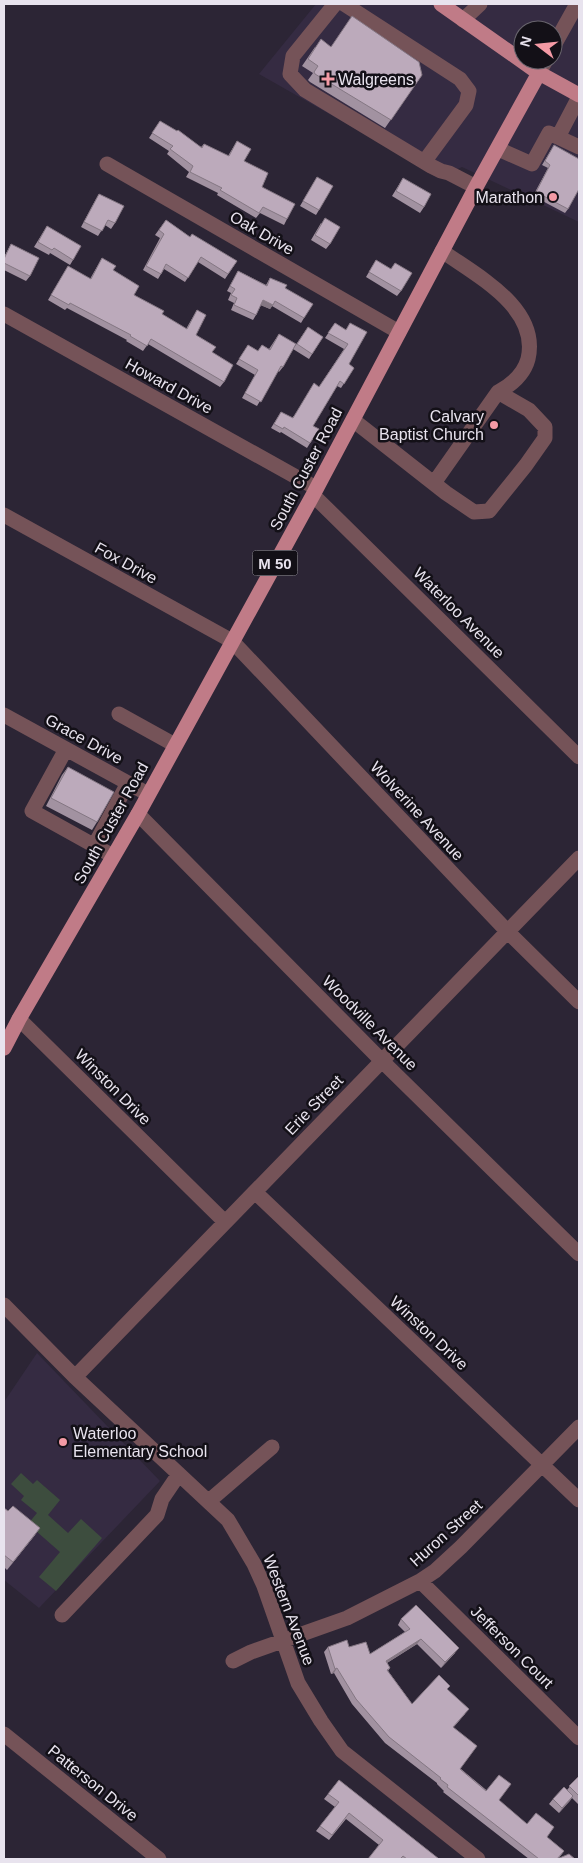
<svg xmlns="http://www.w3.org/2000/svg" width="583" height="1863" viewBox="0 0 583 1863" font-family="Helvetica,sans-serif">
	<rect width="100%" height="100%" fill="#2c2535"/>
	<!-- built -->
	<path fill="#352b42" fill-rule="evenodd" d="M316 4H579V222L462 167 440 177 259 74ZM523 30H553V60H523Z
		M37 1353 160 1481 39 1608 4 1580V1402Z"/>
	<!-- green -->
	<path fill="#3d4d3e" d="M21 1473 33 1484 37 1480 60 1500 48 1515 68 1533 81 1519 102 1538 56 1591 39 1577 60 1552 28 1524 37 1513 21 1500 24 1496 11 1484Z"/>
	<g fill="none" stroke-linecap="round" stroke-linejoin="round">
		<!-- minor -->
		<path stroke="#755358" stroke-width="15" d="M335 4 293 56 290 74 305 90 431 166 441 171 449 173 476 187
			M344 4 460 79 469 91 466 105 424 162
			M463 20 480 4
			M553 47 577 4
			M539 73 546 60
			M558 137 579 97
			M498 149 532 164 549 133 579 147
			M107 164 399 332
			M4 314 316 488
			M353 420 446 493 474 512 489 511 526 465 545 438V427L529 410 498 392C511 385 524 374 528 359 540 308 477 276 442 251
			M434 483 498 392
			M313 495 579 757
			M4 515 232 641 507 931 579 1002
			M119 714 175 745
			M4 715 148 794
			M66 749 32 811 113 856
			M138 814 381 1060 579 1254
			M94 846 128 783
			M19 1019 225 1222
			M255 1192 579 1500
			M4 1305 75 1377 228 1520 254 1564 264 1586 298 1683 321 1721 342 1751 478 1859
			M75 1377 579 858
			M209 1501 272 1447
			M420 1581 579 1738
			M62 1615 157 1515 162 1499 179 1474
			M233 1661 251 1652 347 1618 420 1581 435 1571 461 1547 579 1427
			M4 1734 159 1859"/>
		<!-- major -->
		<path stroke="#c07b87" stroke-width="15" d="M441 4 539 73 579 95
			M4 1048 19 1019 138 814 313 495 476 187 539 73"/>
	</g>
	<!-- wall -->
	<path fill="#a292a1" d="M331 46 422 75 385 128 310 82 308 80 313 73 302 66 315 47Z
		M160 121 201 147 204 144 228 156 237 141 244 161 262 187 287 219 284 225 260 213 256 218 217 195 218 193 186 177 189 172 167 154 169 151 149 138Z
		M554 145 568 209 565 213 533 196 548 168 542 165Z
		M317 177 319 210 316 215 300 206Z
		M403 178 424 207 420 213 392 196Z
		M99 194 115 223 111 229 105 225 98 236 81 227 96 199Z
		M166 220 190 237 237 261 225 279 198 262 185 282 164 269 158 279 143 270 160 238 155 235Z
		M321 223 330 244 326 249 311 240Z
		M47 226 73 260 70 265 50 253 49 255 34 247Z
		M11 244 30 276 26 281 4 270V257Z
		M102 258 113 270 134 295 162 314 186 329 197 310 196 335 212 352 224 382 220 387 148 344 143 351 126 341 127 340 67 308 65 310 48 300 68 266 90 279Z
		M376 260 401 291 397 296 366 277Z
		M238 271 266 285 270 278 285 288 304 318 301 323 272 306 270 309 261 305 256 315 253 320 231 310 234 303 228 300 231 293 227 291Z
		M335 323 346 330 350 323 349 364 354 368 341 388 337 386 313 426 319 429 307 448 281 432 280 433 271 428 281 412 292 418 319 387 344 349 325 338Z
		M308 327 323 337 309 359 293 349Z
		M279 334 283 367 279 372 278 371 257 406 242 398 255 375 236 364 248 345 258 351 262 345 269 349Z
		M68 767 97 822 92 830 46 806 62 775Z
		M4 1508 35 1535 7 1570 4 1567Z
		M401 1619 455 1653 441 1668 417 1644 387 1663 390 1668 388 1671 412 1704 450 1686 447 1689 465 1714 453 1728 461 1769 527 1824 547 1837 564 1851 559 1858 575 1859H529L443 1792 444 1791 437 1784V1783L385 1743 352 1704 334 1673 331 1674 324 1652 328 1647H349L370 1654 405 1632 398 1625Z
		M579 1776V1805L572 1798 559 1813 549 1804 553 1799 567 1790Z
		M339 1780 439 1859H368L379 1845 346 1819 329 1840 316 1831 335 1807 324 1799Z"/>
	<!-- shaded-wall -->
	<path fill="#847783" d="M263 300 273 305 270 309 260 305Z
		M40 1528 35 1535 7 1570 13 1562Z
		M421 1639 417 1644 382 1666 386 1661Z
		M459 1648 455 1653 441 1668 445 1662Z
		M337 1668 334 1673 331 1674 335 1669Z
		M573 1796 570 1801 559 1813 562 1808Z"/>
	<!-- building -->
	<path fill="#bcaabb" stroke="#847783" d="M352 16 419 62 422 75 391 120 315 74 314 72 318 66 308 59 321 39 331 47Z
		M160 121 177 131 178 130 202 148 204 144 229 156 237 141 251 149 244 161 268 173 262 187 295 204 287 219 263 207 259 213 220 190 222 188 190 172 193 166 170 149 173 146 152 133Z
		M554 145 579 159V189L568 209 536 192 550 165 545 161Z
		M317 177 333 186 319 210 303 201Z
		M403 178 431 194 424 207 396 191Z
		M99 194 124 206 115 223 108 220 102 231 84 222Z
		M325 218 340 227 330 244 315 235Z
		M166 220 190 237 192 234 237 261 228 274 201 257 188 278 166 264 161 274 146 266 164 234 159 230Z
		M47 226 81 246 73 260 54 248 52 250 38 242Z
		M11 244 39 258 30 276 4 263V259Z
		M102 258 116 266 113 270 139 286 134 295 164 311 162 314 187 329 197 310 206 315 196 335 216 347 212 352 233 365 224 382 151 339 147 346 130 336 131 335 70 303 69 305 51 295 68 266 91 279Z
		M376 260 391 269 395 263 412 273 401 291 369 272Z
		M238 271 267 286 270 278 287 285 285 288 313 304 304 318 275 301 273 305 263 300 256 315 234 305 237 298 231 295 235 289 230 286Z
		M335 323 346 330 350 323 367 332 349 364 354 368 344 384 340 381 313 426 319 429 310 443 284 427 283 429 274 424 281 412 293 418 314 383 319 387 348 344 328 333Z
		M308 327 323 337 312 354 297 344Z
		M279 334 296 344 283 367 281 366 261 402 245 393 258 370 239 359 248 345 258 351 262 345 270 350Z
		M68 767 114 792 97 822 51 798Z
		M13 1506 40 1528 13 1562 4 1555V1508L8 1511Z
		M416 1605 459 1648 445 1662 421 1639 386 1661 390 1668 387 1670 412 1704 439 1675 450 1686 447 1689 469 1709 453 1727 477 1746 460 1769 486 1791 499 1775 511 1784 499 1800 527 1824 536 1813 554 1827 547 1837 564 1851 557 1859 569 1854 575 1859H539L447 1787 448 1785 440 1779 441 1778 389 1737 356 1699 337 1668 335 1669 328 1647 347 1640 349 1647 366 1642 370 1654 410 1629 401 1619Z
		M579 1776V1796L569 1786Z
		M339 1780 439 1859H407L403 1856 400 1859H368L383 1840 349 1813 332 1835 320 1826 339 1802 328 1794Z
		M564 1787 573 1796 562 1808 553 1799Z"/>
	<!-- markers -->
	<g fill="#f49aa5" stroke="#131017" stroke-width="2">
		<path d="M325.5 71.5h5v5h5v5h-5v5h-5v-5h-5v-5h5z"/>
		<circle cx="553" cy="197" r="5"/>
		<circle cx="494" cy="425" r="5"/>
		<circle cx="63" cy="1442" r="5"/>
	</g>
	<g text-anchor="middle" dominant-baseline="central" stroke-width="5" stroke-linejoin="round" paint-order="stroke">
		<!-- shield labels -->
		<rect fill="#131017" stroke="#a8a4ae" stroke-width="1" x="252.5" y="550.5" width="45" height="25" rx="4"/>
		<g font-size="15" font-weight="bold" fill="#e8e3ee">
			<text x="275" y="563">M 50</text>
		</g>
		<!-- poi labels -->
		<g font-size="16" fill="#e8e3ee" stroke="#131017" text-anchor="start">
			<text x="338" y="79">Walgreens</text>
			<text x="543" y="197" text-anchor="end">Marathon</text>
			<text x="484" y="416" text-anchor="end">Calvary<tspan x="484" dy="18">Baptist Church</tspan></text>
			<text x="73" y="1433">Waterloo<tspan x="73" dy="18">Elementary School</tspan></text>
		</g>
		<!-- street labels -->
		<g font-size="16" fill="#e8e3ee" stroke="#131017">
			<text transform="translate(262 233) rotate(30)">Oak Drive</text>
			<text transform="translate(169 386) rotate(29)">Howard Drive</text>
			<text transform="translate(306 469) rotate(-62)">South Custer Road</text>
			<text transform="translate(126 563) rotate(29)">Fox Drive</text>
			<text transform="translate(459 613) rotate(45)">Waterloo Avenue</text>
			<text transform="translate(84 739) rotate(29)">Grace Drive</text>
			<text transform="translate(417 811) rotate(47)">Wolverine Avenue</text>
			<text transform="translate(111 823) rotate(-61)">South Custer Road</text>
			<text transform="translate(370 1023) rotate(45)">Woodville Avenue</text>
			<text transform="translate(113 1087) rotate(45)">Winston Drive</text>
			<text transform="translate(314 1105) rotate(-46)">Erie Street</text>
			<text transform="translate(429 1333) rotate(43)">Winston Drive</text>
			<text transform="translate(446 1533) rotate(-42)">Huron Street</text>
			<text transform="translate(289 1610) rotate(69)">Western Avenue</text>
			<text transform="translate(512 1647) rotate(45)">Jefferson Court</text>
			<text transform="translate(93 1783) rotate(39)">Patterson Drive</text>
		</g>
	</g>
	<!-- border -->
	<rect width="583" height="1863" fill="none" stroke="#e8e3ee" stroke-width="10"/>
	<!-- north arrow -->
	<g transform="translate(538 45) rotate(286)"><circle r="24" fill="#131017" stroke="#68646d"/>
	<path d="M0-4L9 19L0 12L-9 19Z" fill="#f49aa5"/>
	<text y="-8" font-size="14" font-weight="bold" text-anchor="middle" fill="#e8e3ee">N</text>
	</g>
</svg>
